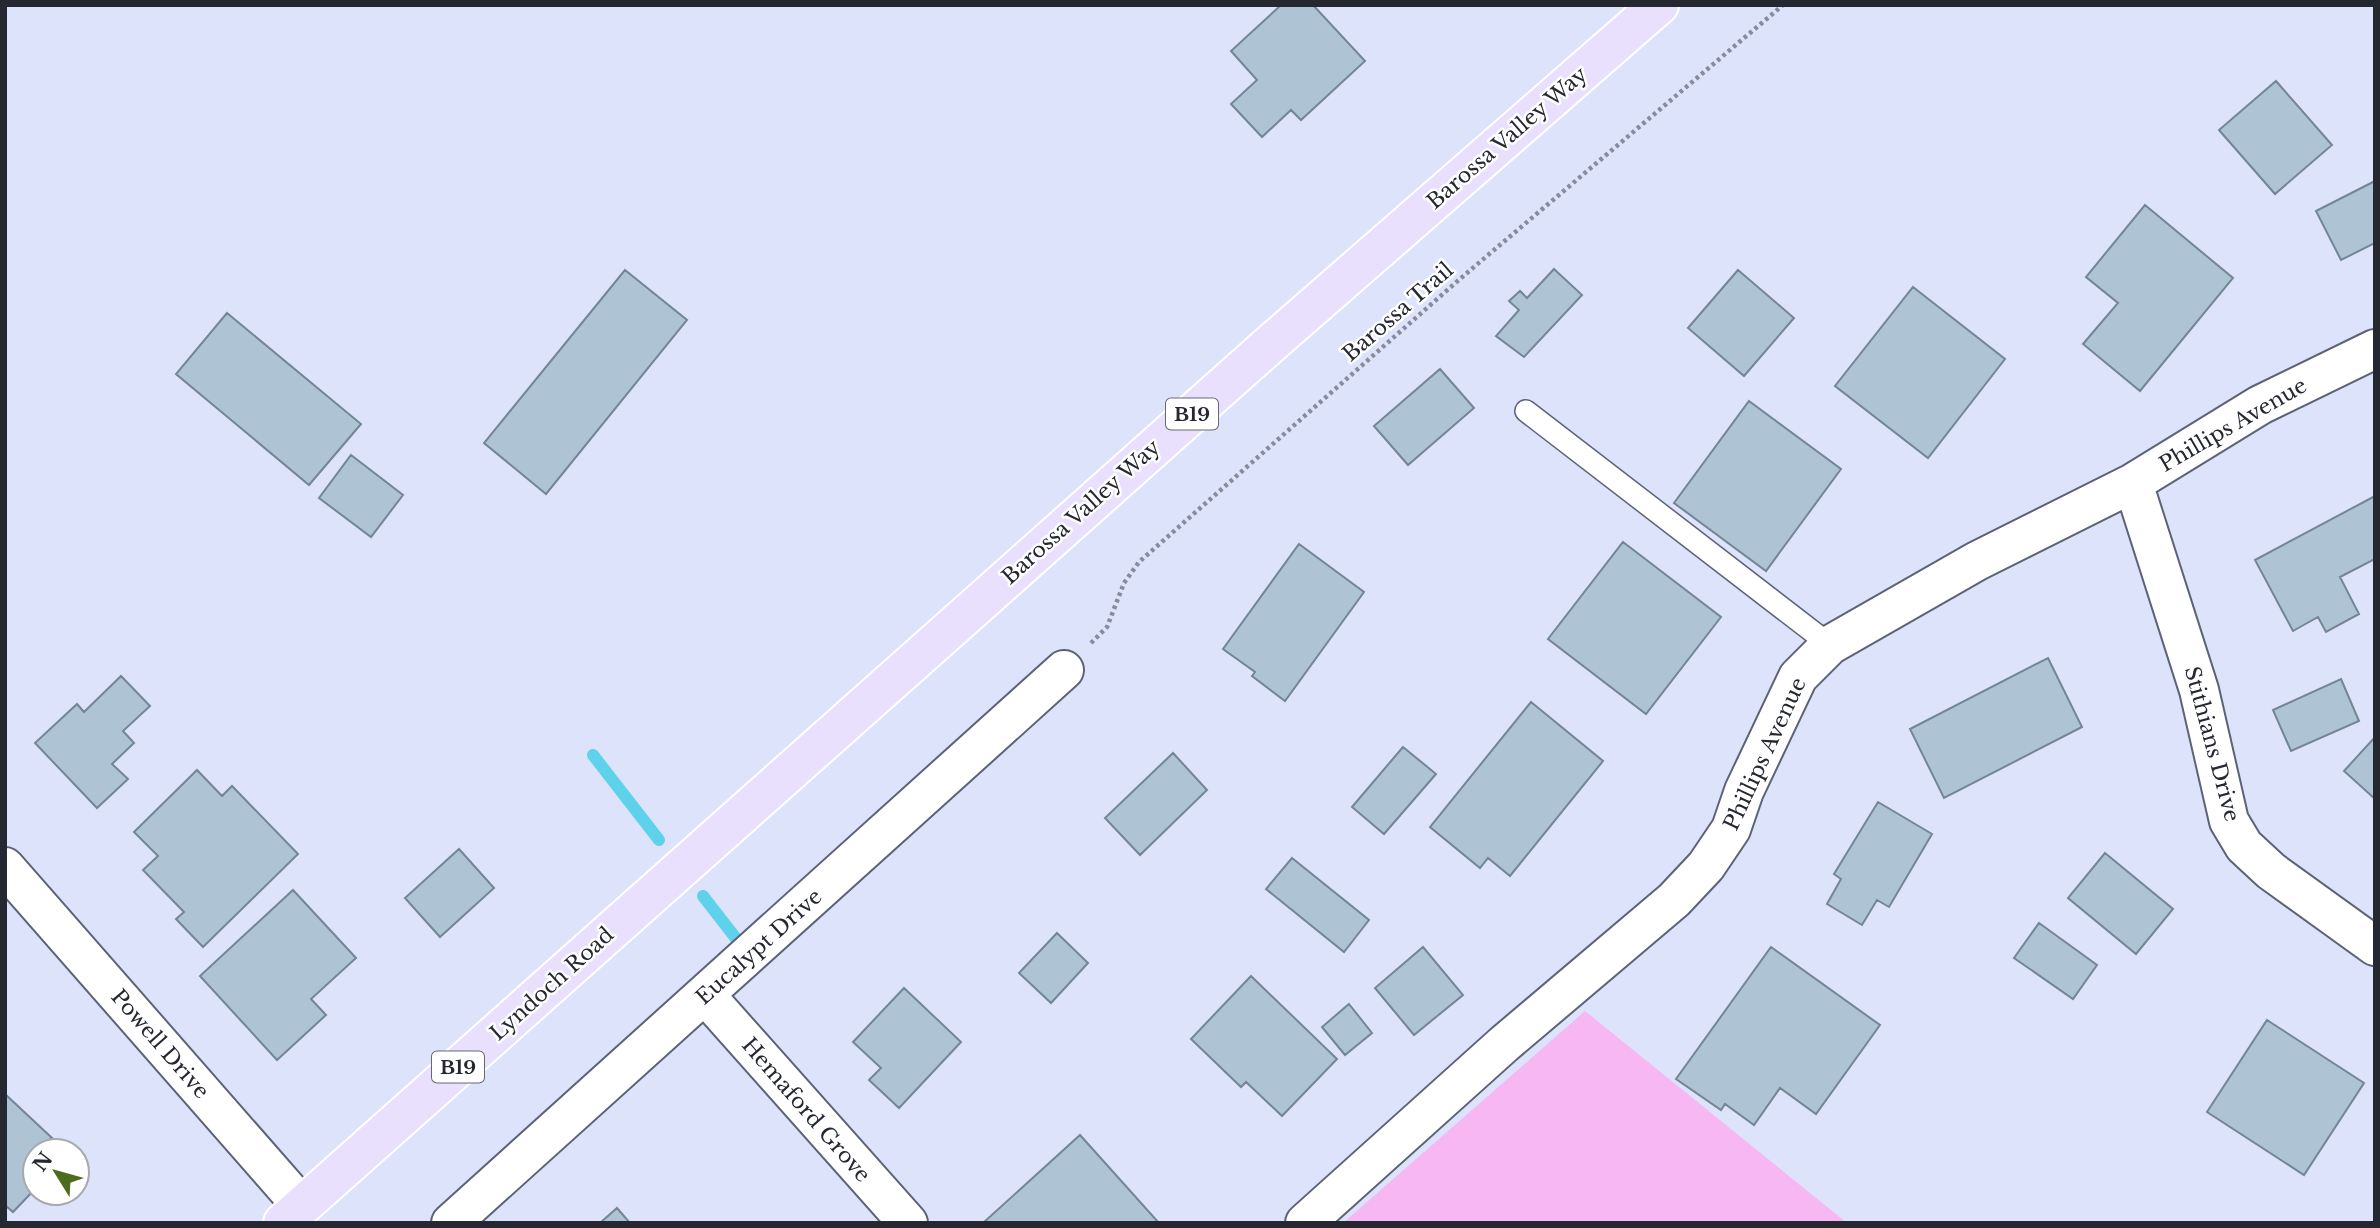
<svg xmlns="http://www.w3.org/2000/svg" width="2380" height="1228" viewBox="0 0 2380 1228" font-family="'Libre Baskerville',serif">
	<rect width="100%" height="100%" fill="#dce3fa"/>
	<!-- green -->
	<path fill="#f6b7f3" d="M1585 1011 1847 1223H1343Z"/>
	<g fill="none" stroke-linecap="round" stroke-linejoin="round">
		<!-- stream -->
		<path stroke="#5fd2eb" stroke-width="12" d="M593 755 659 840
			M703 896 738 941"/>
	</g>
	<!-- building -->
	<path fill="#aec3d3" stroke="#738696" stroke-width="2" d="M1281 5H1313L1365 61 1301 120 1291 110 1262 137 1231 104 1257 80 1231 51Z
		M2276 81 2332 145 2275 194 2219 130Z
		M2375 181V243L2341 260 2316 211Z
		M2145 205 2233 278 2140 391 2083 344 2118 303 2086 277Z
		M1554 269 1582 295 1524 357 1496 336 1519 310 1509 301 1520 291 1527 298Z
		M625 270 687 320 546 494 484 443Z
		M1738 270 1794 318 1744 376 1688 328Z
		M1913 287 2005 359 1928 458 1835 386Z
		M227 313 361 424 309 485 176 374Z
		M1440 369 1474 408 1408 465 1374 426Z
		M1749 401 1841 469 1766 571 1674 503Z
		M351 455 403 495 371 537 319 498Z
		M2375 496V559L2340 577 2359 614 2326 632 2318 617 2293 631 2255 560Z
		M1623 542 1721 617 1646 714 1548 639Z
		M1299 544 1364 592 1285 701 1252 676 1255 672 1223 649Z
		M2048 658 2082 727 1944 798 1910 729Z
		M121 676 150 706 123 731 134 743 112 764 128 779 97 808 35 743 77 704 84 712Z
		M2341 679 2359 721 2291 751 2273 710Z
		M1531 702 1603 761 1510 876 1488 858 1480 868 1430 827Z
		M2375 737V799L2344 771Z
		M1403 747 1436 774 1384 834 1352 807Z
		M1173 753 1207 790 1140 855 1105 818Z
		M197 770 222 796 232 786 298 854 203 947 176 919 184 912 143 870 158 856 134 832Z
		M1878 802 1932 834 1889 907 1877 900 1862 925 1827 904 1841 879 1834 874Z
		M459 849 494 888 440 937 405 898Z
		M2105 853 2173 909 2136 954 2068 898Z
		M1292 858 1369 920 1344 952 1266 889Z
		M293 890 356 958 311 999 326 1015 277 1060 200 976Z
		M2039 923 2097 965 2073 999 2014 958Z
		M1057 933 1088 963 1051 1003 1019 973Z
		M1423 947 1463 995 1414 1035 1375 988Z
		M1771 947 1880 1025 1816 1114 1780 1088 1754 1125 1725 1104 1721 1110 1676 1079Z
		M1251 976 1337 1059 1282 1116 1246 1082 1241 1087 1191 1039Z
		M904 988 961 1042 899 1108 869 1080 881 1068 853 1042Z
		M1349 1004 1372 1033 1345 1055 1322 1027Z
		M2267 1020 2364 1083 2304 1175 2207 1112Z
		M5 1094 52 1138 35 1151V1189L13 1212 5 1205Z
		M1080 1135 1159 1223H983Z
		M617 1208 630 1223H600Z"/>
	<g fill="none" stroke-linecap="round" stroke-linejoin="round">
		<!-- service casing -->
		<g stroke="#5c6376" stroke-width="24">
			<path id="service" d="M1526 411 1830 645"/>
		</g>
		<!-- minor casing -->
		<g stroke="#5c6376" stroke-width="42">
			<path id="minor" d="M2133 483 2199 690 2229 821 2244 846 2271 871 2375 946
				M5 867 302 1206
				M706 996 908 1223
				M451 1223 1064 670
				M1305 1223 1504 1044 1674 900 1706 866 1731 829 1744 791 1798 677 1830 645 1977 561 2133 483 2260 405 2375 349"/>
		</g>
		<!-- primary casing -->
		<g stroke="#fff" stroke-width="42">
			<path id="primary" d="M283 1223 1275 340 1659 5"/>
		</g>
		<!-- path -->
		<path stroke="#878b9c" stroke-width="4.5" stroke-dasharray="3.5 3.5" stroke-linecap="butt" d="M1091 643 1107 627 1124 583 1139 562 1461 278 1783 5"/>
		<!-- service -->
		<use href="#service" stroke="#fff" stroke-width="21"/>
		<!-- minor -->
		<use href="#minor" stroke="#fff" stroke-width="38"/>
		<!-- primary -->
		<use href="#primary" stroke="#e9e0fd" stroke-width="38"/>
	</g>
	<g text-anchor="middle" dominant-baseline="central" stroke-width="5" stroke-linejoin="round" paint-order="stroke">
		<!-- shield labels -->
		<g fill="#fff" stroke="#67686f" stroke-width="2">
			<rect x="1166" y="398.5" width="52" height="31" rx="5"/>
			<rect x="432" y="1051.5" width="52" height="31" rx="5"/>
		</g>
		<g font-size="19" font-weight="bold" fill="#262831">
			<text x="1192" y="414">B19</text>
			<text x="458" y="1067">B19</text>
		</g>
		<!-- street labels -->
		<g font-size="21" fill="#262831" stroke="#fff">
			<text transform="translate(1507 138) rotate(-41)">Barossa Valley Way</text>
			<text transform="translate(1398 312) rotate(-41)">Barossa Trail</text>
			<text transform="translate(2233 425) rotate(-30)">Phillips Avenue</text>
			<text transform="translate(1081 512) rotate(-42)">Barossa Valley Way</text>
			<text transform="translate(2212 744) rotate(75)">Stithians Drive</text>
			<text transform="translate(1765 754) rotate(-65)">Phillips Avenue</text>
			<text transform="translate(759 947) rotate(-42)">Eucalypt Drive</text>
			<text transform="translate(552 984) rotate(-42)">Lyndoch Road</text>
			<text transform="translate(160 1044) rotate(49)">Powell Drive</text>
			<text transform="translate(806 1110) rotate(49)">Hemaford Grove</text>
		</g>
	</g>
	<!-- border -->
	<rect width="2380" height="1228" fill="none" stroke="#262831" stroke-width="14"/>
	<!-- north arrow -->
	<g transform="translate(56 1172) rotate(307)"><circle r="33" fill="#ffffff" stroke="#a8a9ad" stroke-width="2"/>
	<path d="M0-5L12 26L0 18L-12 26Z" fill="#4d6b1f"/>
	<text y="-10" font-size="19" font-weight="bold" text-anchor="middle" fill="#262831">N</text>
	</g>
</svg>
